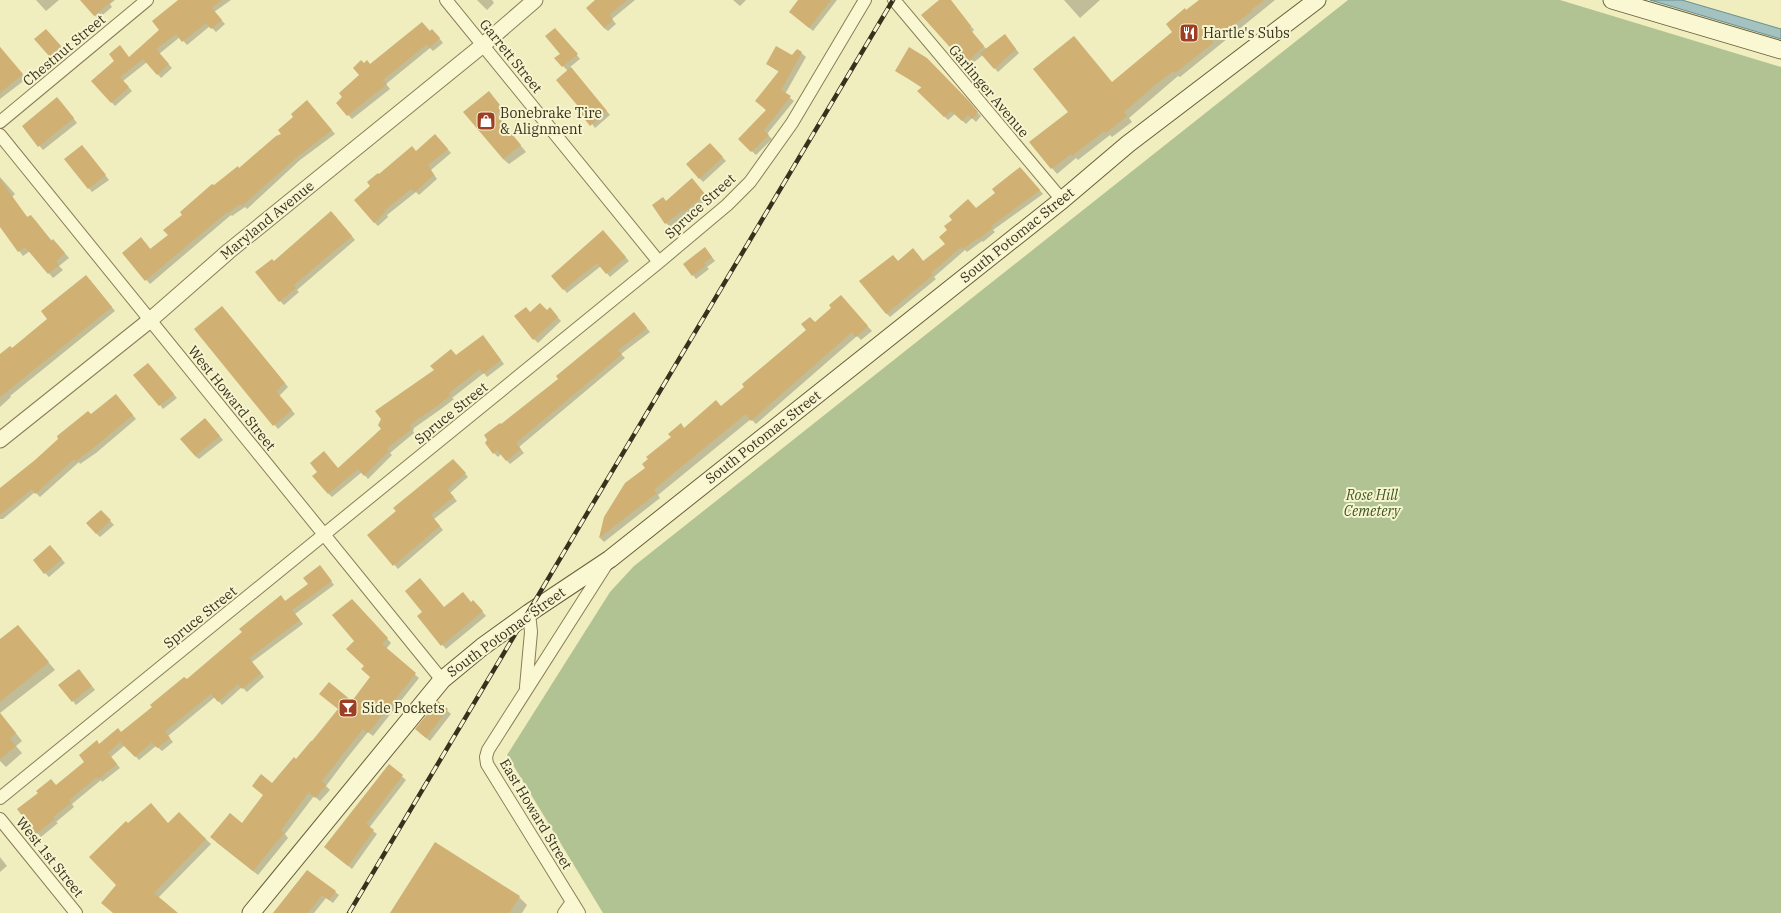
<svg xmlns="http://www.w3.org/2000/svg" width="1781" height="913" viewBox="0 0 1781 913" font-family="'IBM Plex Serif',serif">
	<rect width="100%" height="100%" fill="#f0edbf"/>
	<!-- cemetery -->
	<path fill="#b1c393" d="M1348 0H1560L1781 67V913H603L507 755 610 592 634 566Z"/>
	<!-- water -->
	<path fill="#a3c2c0" stroke="#699090" d="M1650 0H1682L1781 29V39Z"/>
	<!-- shadow -->
	<path fill="#0003" d="M36 0H59L46 11Z
		M81 0H115L110 4 112 7 98 19Z
		M183 0H231L214 12 225 24 216 32 210 26 187 45 180 37 159 54 172 68 161 78 147 62 123 81 132 91 115 106 93 81 129 58 160 30Z
		M477 0H492L494 3 487 10Z
		M597 0H635L612 19 616 24 608 31 604 28Z
		M733 0H746L740 6Z
		M799 0H837L813 31 794 15Z
		M940 0H950L974 30 972 32 987 50 1008 39 1019 53 998 72 983 55 969 66 965 63Z
		M1064 0H1100L1080 18Z
		M1201 0H1275L1180 77 1178 76 1129 118 1132 122 1112 137 1110 135 1078 160 1076 158 1057 174 1031 143 1112 83 1173 32 1187 11Z
		M559 33 580 59 570 67 610 115 595 128 579 105 568 71 563 66Z
		M50 34 64 50 53 59 36 39Z
		M436 34 443 43 433 51 430 48 386 84 390 89 352 119 337 103 360 75 364 64 370 65Z
		M0 47 26 79 0 99Z
		M798 50 806 57 785 94 794 101 767 134 772 139 756 155 739 139 767 110 779 72 767 64 793 56Z
		M927 59 981 116 976 122 972 118 966 124 955 114 948 120 919 91 922 88 897 71Z
		M489 92 508 115 501 121 526 152 509 164 503 159Z
		M61 102 77 123 43 150 23 126Z
		M311 106 335 134 300 160 247 209 245 207 232 216 231 215 150 284 123 253 145 242 151 250 169 235 183 215 214 187 240 169 283 134Z
		M439 139 451 153 431 170 437 179 419 195 416 192 387 215 388 217 378 226 374 222 371 186 416 152Z
		M710 144 726 161 703 182 687 164Z
		M86 150 109 180 92 192 66 159Z
		M1024 172 1043 194 993 230 995 232 983 242 982 241 967 252 965 250 934 277 936 279 890 317 886 313 898 262 917 253 924 262 946 245 976 209Z
		M0 177 15 194 12 197 28 218 35 220 52 241 58 245 69 258 59 266 63 270 53 278 30 251 23 256 0 226Z
		M696 184 708 198 689 215 687 214 670 227 666 223 667 202Z
		M335 216 355 240 297 290 299 292 284 305 280 301 274 262Z
		M606 235 629 261 610 277 601 266 567 293 552 276Z
		M708 252 715 261 707 267 709 269 696 279 693 275Z
		M90 280 115 311 10 396 11 397 0 407V355L12 349 48 319Z
		M845 301 872 331 861 340 857 336 756 424 751 419 658 495 660 498 604 542 600 538 605 518 646 468 684 429 721 408 815 324Z
		M226 311 288 387 279 396 295 414 278 429 195 329Z
		M547 311 553 312 561 321 538 343 534 339 530 313Z
		M637 317 650 332 621 354 625 358 519 447 524 453 510 464 501 454 498 457 494 453 501 426Z
		M486 340 504 364 487 377 484 373 452 398 454 399 441 409 414 428 413 431 414 433 390 453 392 455 368 479 362 472 332 497 329 494 313 476 339 470 456 356Z
		M151 368 177 398 163 409 160 405Z
		M119 399 136 419 96 453 80 464 79 462 40 497 35 492 3 519H0V490L91 416Z
		M209 423 223 440 199 459 195 456Z
		M457 464 468 477 450 493 457 501 434 519 443 530 398 569 369 535Z
		M101 511 114 525 100 537 87 524Z
		M54 550 65 563 49 577 45 573Z
		M323 570 334 585 295 614 303 624 252 662 264 677 247 692 242 687 222 705 215 697 168 736 173 742 162 751 156 746 139 760 125 745 111 757 120 768 102 782 101 780 72 804 74 807 56 822 58 823 41 837 37 833 57 786 85 762 100 745 122 733 284 600 286 602 309 585Z
		M471 603 477 605 486 616 446 649 418 616 424 612Z
		M356 605 391 643 386 649 419 678 373 736 368 732 347 758 326 786 330 790 320 801 314 796 285 834 288 838 258 875 216 842 243 824 273 784 352 702 371 677 355 641Z
		M18 626 55 670 0 713 22 741 16 746 22 753 6 767 0 761V640Z
		M82 674 95 690 76 705 73 701Z
		M438 702 451 714 430 741 420 733Z
		M390 766 406 780 369 828 377 834 352 869 329 851Z
		M179 814 211 844 158 898 176 913H113L128 824H168Z
		M435 844 519 897 527 905 522 913H391Z
		M0 857 7 866 0 872Z
		M308 871 339 895 333 903 326 898 314 913H274Z"/>
	<!-- building -->
	<path fill="#d0b073" d="M80 0H113L94 16Z
		M178 0H222L212 8 222 20 211 29 206 23 182 42 176 34 156 49 169 64 157 75 143 59 120 77 129 87 111 103 91 81 114 61 109 54 120 45 129 57 159 30 152 21Z
		M595 0H627L609 15 613 20 604 28 586 8Z
		M798 0H831L809 28 789 12Z
		M939 0H951L971 26 969 28 984 46 965 64 921 15Z
		M1199 0H1264L1251 10 1252 11 1212 41 1213 43 1175 73 1173 71 1155 85 1124 112 1127 116 1106 133 1104 131 1072 156 1071 154 1051 169 1029 142 1068 112 1033 69 1074 36 1112 82 1172 32 1166 24 1185 8 1186 10Z
		M422 22 430 31 432 29 440 38 429 48 427 44 383 80 387 84 347 116 336 103 342 97 339 93 359 75 353 68 361 60 364 63 367 60 370 64Z
		M555 28 578 54 562 67 554 58 560 54 545 36Z
		M46 29 61 46 49 56 34 39Z
		M1005 34 1016 49 994 69 980 53Z
		M776 46 792 55 797 49 802 52 781 90 791 96 764 130 769 135 751 152 738 139 766 110 755 101 779 71 766 64Z
		M0 47 23 74 0 93Z
		M909 47 927 58 969 101 978 112 972 119 968 115 962 121 951 111 944 117 917 91 922 87 895 71Z
		M571 67 607 111 590 126 575 107 577 105 556 80Z
		M489 91 503 109 496 115 521 145 503 159 463 112Z
		M57 97 74 118 38 147 22 126Z
		M307 100 332 130 297 157 242 206 240 204 228 213 227 212 145 281 122 253 141 237 150 249 168 235 163 230 182 215 180 212 212 184 214 185 238 166 239 168 276 136 281 134 278 130 293 117 291 114Z
		M435 134 448 149 428 165 434 175 415 192 411 189 384 211 385 212 374 223 354 200 370 186 367 182 378 173 379 174 412 146 416 151Z
		M710 143 723 157 699 179 686 164Z
		M82 145 106 175 88 189 64 159Z
		M1020 167 1040 190 991 226 992 228 979 239 978 238 963 249 961 247 931 273 933 275 886 314 859 281 893 255 898 261 913 248 923 261 945 244 939 237 947 230 944 226 952 220 949 216 968 199 976 208 995 193 992 189Z
		M692 178 705 194 684 212 683 210 665 224 652 205 663 197 666 201Z
		M0 179 27 217 31 215 51 241 53 239 65 253 56 261 59 265 48 274 25 247 18 252 0 227Z
		M331 211 352 236 294 285 296 288 279 302 255 272 272 259 274 261Z
		M603 230 626 257 606 274 597 263 563 290 551 276Z
		M705 247 712 257 704 263 706 265 692 276 683 264Z
		M86 275 112 307 0 397V354L10 346 12 348 47 319 41 311Z
		M841 295 868 326 856 337 852 332 751 421 746 414 676 471 654 490 657 493 599 538 604 517 625 483 645 468 642 464 648 459 646 457 671 437 668 434 681 423 684 428 716 400 721 406 744 387 742 384 806 330 801 324 810 317 815 322 831 308 829 305Z
		M540 303 547 310 550 307 558 317 533 340 514 316 526 307 530 312Z
		M222 306 285 383 276 391 292 410 273 426 194 329Z
		M634 312 647 328 618 350 622 354 516 443 521 449 506 461 497 450 493 454 485 443 487 440 484 435 500 423 501 424 558 379 556 376Z
		M483 335 501 360 483 374 480 369 449 393 451 395 437 406 411 424 410 427 412 429 387 448 389 451 364 476 358 469 328 494 312 476 317 472 310 463 324 451 338 468 381 429 378 425 381 419 375 411 434 370 430 366 451 349 456 355Z
		M148 363 174 394 159 406 133 375Z
		M116 394 133 415 92 449 76 461 74 459 35 494 32 489 0 515V488L35 460 58 439 57 436 88 411 91 414Z
		M205 418 220 436 195 456 180 439Z
		M453 459 466 473 447 489 454 497 431 515 440 526 393 566 367 535 396 511 393 508Z
		M101 510 111 520 96 534 86 523Z
		M50 545 62 559 44 574 33 560Z
		M320 565 332 581 292 610 300 620 249 658 261 673 242 689 238 684 218 702 211 694 165 731 170 738 157 748 152 742 135 757 120 742 108 753 117 764 98 779 97 777 69 800 71 803 53 817 55 819 36 834 17 809 38 793 36 791 51 779 56 785 84 762 79 755 97 740 99 744 118 728 121 732 152 707 150 705 184 677 187 679 242 632 239 629 281 595 285 601 308 584 303 578Z
		M420 578 444 607 463 592 471 602 473 600 483 611 441 646 417 616 422 612 405 591Z
		M352 599 388 638 382 644 416 673 368 733 363 729 343 754 322 781 326 785 315 798 309 792 281 830 284 833 253 871 210 837 230 813 242 823 263 795 252 786 261 774 272 783 294 757 296 759 311 741H312L338 709 319 694 329 682 352 701 370 677 361 669 364 666 346 649 354 641 332 615Z
		M18 625 49 662 0 702V639Z
		M79 669 92 686 72 702 58 685Z
		M438 701 448 709 426 738 415 729Z
		M0 713 16 733 10 738 16 746 0 759Z
		M389 764 403 775 366 824 374 830 348 866 324 847Z
		M151 803 168 823 179 812 206 839 154 893 178 913H113L101 903 116 885 89 857 126 821 128 823Z
		M435 842 520 896 509 913H390Z
		M307 870 336 891 329 900 322 895 308 913H273Z"/>
	<g fill="none" stroke-linecap="round" stroke-linejoin="round">
		<!-- minor casing -->
		<g stroke="#8a7e57" stroke-width="14">
			<path id="minor" d="M446 0 659 262
				M894 0 1062 200
				M0 122 147 0
				M0 135 442 680
				M526 687 531 632 529 613
				M0 798 659 262 727 205 750 182 792 123 865 0
				M0 819 76 913
				M564 913 572 902
				M579 913 487 764 486 757 488 750 606 565"/>
		</g>
		<!-- tertiary casing -->
		<g stroke="#8a7e57" stroke-width="17">
			<path id="tertiary" d="M0 440 149 321 229 251 483 45 535 0"/>
		</g>
		<!-- secondary casing -->
		<g stroke="#6b5f3a" stroke-width="19">
			<path id="secondary" d="M1612 0 1781 50
				M251 913 442 680 482 647 529 613 610 559 1062 200 1128 144 1317 0"/>
		</g>
		<!-- minor -->
		<use href="#minor" stroke="#faf8d3" stroke-width="12"/>
		<!-- tertiary -->
		<use href="#tertiary" stroke="#faf8d3" stroke-width="15"/>
		<!-- secondary -->
		<use href="#secondary" stroke="#faf8d3" stroke-width="17"/>
		<!-- rail casing -->
		<g stroke="#38311c" stroke-width="4.5">
			<path id="rail" d="M349 913 893 0"/>
		</g>
		<!-- rail -->
		<use href="#rail" stroke="#f7f5cf" stroke-width="3" stroke-dasharray="9" stroke-linecap="butt"/>
	</g>
	<!-- icons -->
	<defs>
		<g id="restaurant-square" transform="scale(1)"><rect x="-9" y="-9" width="18" height="18" rx="4" fill="#9c3f24" stroke="#f7f5cf"/><path d="M-5-6h1v4h1v-4h1v4h1v-4h1v5L-1.5 .5V6h-2V.5L-5-1ZM5-6V6H3V1.5H1.5Q1.5-4 5-6Z" fill="#fff"/></g>
		<g id="shop-square" transform="scale(1)"><rect x="-9" y="-9" width="18" height="18" rx="4" fill="#9c3f24" stroke="#f7f5cf"/><path d="M-5-2.5h2.3a2.7 3.5 0 0 1 5.4 0H5L5.5 6h-11ZM-1.5-2.5h3a1.5 2.3 0 0 0-3 0Z" fill="#fff"/></g>
		<g id="bar-square" transform="scale(1)"><rect x="-9" y="-9" width="18" height="18" rx="4" fill="#9c3f24" stroke="#f7f5cf"/><path d="M-6-5H6L.8 .8V4.5H3.5V6h-7V4.5H-.8V.8Z" fill="#fff"/></g>
	</defs>
	<g fill-rule="evenodd">
		<use href="#restaurant-square" x="1189" y="33"/>
		<use href="#shop-square" x="486" y="121"/>
		<use href="#bar-square" x="348" y="708"/>
	</g>
	<g text-anchor="middle" dominant-baseline="central" stroke-width="4" stroke-linejoin="round" paint-order="stroke">
		<!-- poi labels -->
		<g font-size="14" fill="#38311c" stroke="#f7f5cf" text-anchor="start">
			<text x="1203" y="33">Hartle's Subs</text>
			<text x="500" y="113">Bonebrake Tire<tspan x="500" dy="16">&amp; Alignment</tspan></text>
			<text x="362" y="708">Side Pockets</text>
		</g>
		<!-- street labels -->
		<g font-size="14" fill="#38311c" stroke="#f7f5cf">
			<text transform="translate(64 50) rotate(-40)">Chestnut Street</text>
			<text transform="translate(511 56) rotate(51)">Garrett Street</text>
			<text transform="translate(989 91) rotate(50)">Garlinger Avenue</text>
			<text transform="translate(700 206) rotate(-42)">Spruce Street</text>
			<text transform="translate(267 220) rotate(-39)">Maryland Avenue</text>
			<text transform="translate(1017 235) rotate(-39)">South Potomac Street</text>
			<text transform="translate(232 398) rotate(51)">West Howard Street</text>
			<text transform="translate(451 413) rotate(-39)">Spruce Street</text>
			<text transform="translate(763 437) rotate(-38)">South Potomac Street</text>
			<text transform="translate(200 617) rotate(-39)">Spruce Street</text>
			<text transform="translate(506 632) rotate(-36)">South Potomac Street</text>
			<text transform="translate(536 814) rotate(59)">East Howard Street</text>
			<text transform="translate(50 857) rotate(51)">West 1st Street</text>
		</g>
		<!-- park labels -->
		<g font-size="14" font-style="italic" fill="#3c5621" stroke="#f7f5cf">
			<text x="1372" y="495">Rose Hill<tspan x="1372" dy="16">Cemetery</tspan></text>
		</g>
	</g>
</svg>
